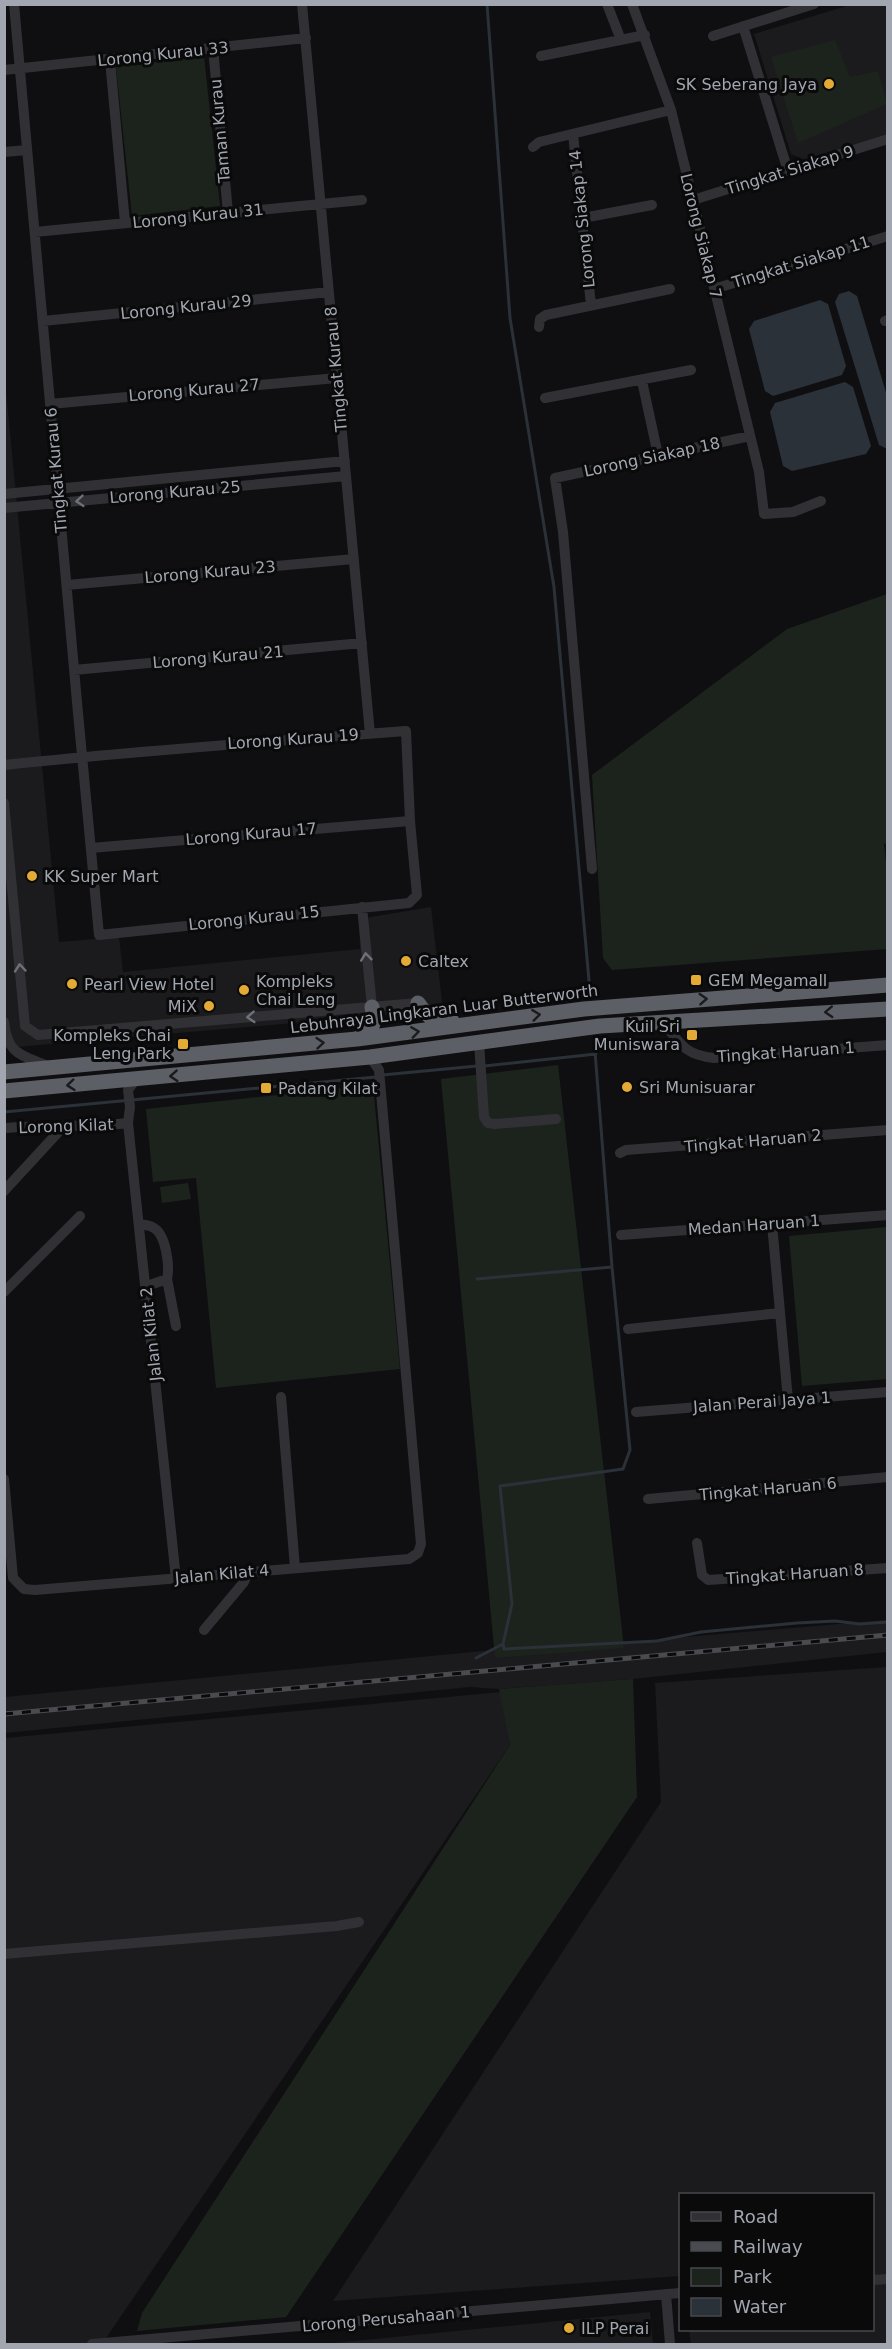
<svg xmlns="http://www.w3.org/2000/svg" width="892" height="2349" viewBox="0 0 892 2349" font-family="'DejaVu Sans',sans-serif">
	<rect width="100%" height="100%" fill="#0f0f11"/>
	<!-- built -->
	<path fill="#1b1b1d" d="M850 5H887V134L805 160 791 154 754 34Z
		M4 370 59 942 119 937 123 972 360 949 359 919 431 907 443 1010 5 1048Z
		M887 1620V1652L633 1679 499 1689 470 1687 5 1733V1697L504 1649 626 1642Z
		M887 1667V2344H691L689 2330H872V2194H680V2276L333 2301 661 1802 655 1683Z
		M501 1692 510 1745 102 2344H5V1738Z
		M650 2312 653 2344H323Z"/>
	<!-- green -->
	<path fill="#1c231d" d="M835 40 850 77 878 71 887 104 798 143 771 57Z
		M204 56 220 206 132 216 116 67Z
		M887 594 888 843 884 844 888 881 887 949 612 970 603 958 592 775 787 629Z
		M558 1065 624 1648 495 1658 441 1079Z
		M373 1085 400 1369 216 1388 196 1178 153 1182 146 1109Z
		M188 1183 191 1199 162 1203 160 1187Z
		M887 1227V1379L802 1386 789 1236Z
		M633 1679 637 1797 286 2317 137 2331 142 2313 510 1745 499 1689Z"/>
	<!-- water -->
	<path fill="#2a3138" d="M849 291 857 296 887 396V449L879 445 835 302 839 294Z
		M820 300 828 304 846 366 842 375 773 396 765 391 749 329 754 321Z
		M845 382 853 387 871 446 866 454 792 471 783 466 770 412 775 403Z"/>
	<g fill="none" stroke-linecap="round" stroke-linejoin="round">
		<!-- stream -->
		<path stroke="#2a3138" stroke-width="3" d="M487 4 510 318 554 587 590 992
			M484 1066 596 1054
			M382 1075 477 1066
			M4 1112 376 1077
			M477 1279 612 1267
			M503 1644 504 1649 657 1641 701 1632 797 1623 835 1621 860 1624 888 1622
			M476 1658 503 1644 512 1604 500 1486 623 1469 630 1450 612 1267 594 1039"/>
		<!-- minor -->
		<path stroke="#313135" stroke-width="10" d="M302 4 370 734
			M607 4 621 40
			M632 4 671 110 759 472 764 514 793 512 821 501
			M743 26 788 171
			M713 36 814 4
			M213 48 228 213
			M541 56 645 35
			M110 60 125 223
			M4 70 306 38
			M573 134 591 305
			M533 147 539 142 671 110
			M4 152 27 150
			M693 200 888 139
			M583 218 652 205
			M35 232 362 200
			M714 289 888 236
			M43 321 329 292
			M885 321 888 320
			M539 327 540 319 546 315 670 289
			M642 381 658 455
			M545 398 691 370
			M50 404 337 378
			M4 494 345 461
			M4 508 346 476
			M67 585 354 559
			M74 670 362 643
			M4 765C138 751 272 741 406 731L410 821 417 895 409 903 99 935C92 861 85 787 78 713L14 4
			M4 803 25 1026 38 1035 418 1003
			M91 848 410 821
			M592 869 563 532 555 478 750 436
			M362 907 372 1007
			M4 1022C8 1056 21 1054 50 1067
			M663 1022C680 1044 685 1055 714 1058L888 1045
			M479 1042 484 1117 488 1123 495 1124 556 1119
			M136 1079 128 1090 130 1107 128 1123 176 1579
			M4 1128C46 1124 87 1128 128 1123
			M620 1153 626 1150 888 1130
			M4 1191 63 1127
			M140 1224C144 1225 150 1225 154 1228 166 1235 170 1266 167 1279L147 1286
			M772 1224 788 1400
			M621 1235 888 1215
			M167 1279 176 1326
			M4 1292 80 1216
			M628 1329 780 1313
			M281 1397 295 1568
			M636 1412 888 1392
			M4 1479 13 1578 24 1589 35 1590 409 1559 418 1553 421 1544 379 1070 370 1057
			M648 1499 888 1477
			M697 1543 702 1575 708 1580 888 1568
			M204 1630 244 1582 248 1572
			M4 1954 337 1926 359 1922
			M872 2280 888 2279
			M666 2294 670 2344
			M92 2344 680 2293"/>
		<!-- highway -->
		<path stroke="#5d5f66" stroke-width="15" d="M418 1003C429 1019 433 1021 452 1021
			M357 1039C372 1028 377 1026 372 1007
			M4 1072 357 1039 584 1009 888 985
			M4 1091 370 1057 600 1026 888 1009"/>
		<!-- rail casing -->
		<g stroke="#4a4b50" stroke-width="5">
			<path id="rail" d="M4 1714 888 1635"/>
		</g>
		<!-- rail -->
		<use href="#rail" stroke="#0a0a0b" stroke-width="3" stroke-dasharray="9" stroke-linecap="butt"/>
	</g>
	<!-- one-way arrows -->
	<defs><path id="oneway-chevron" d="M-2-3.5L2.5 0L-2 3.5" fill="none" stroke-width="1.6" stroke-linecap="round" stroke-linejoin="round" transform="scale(1.5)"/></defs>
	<g stroke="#6f7179">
		<use href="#oneway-chevron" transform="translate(80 501) rotate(175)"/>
		<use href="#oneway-chevron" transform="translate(366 957) rotate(-96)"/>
		<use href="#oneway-chevron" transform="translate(20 968) rotate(-95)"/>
		<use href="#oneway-chevron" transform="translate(251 1017) rotate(176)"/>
	</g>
	<g stroke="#1b1b1d">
		<use href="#oneway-chevron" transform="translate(703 999) rotate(-4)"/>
		<use href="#oneway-chevron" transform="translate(829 1012) rotate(177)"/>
		<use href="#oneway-chevron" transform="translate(536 1015) rotate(-7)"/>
		<use href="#oneway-chevron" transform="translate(415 1032) rotate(-8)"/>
		<use href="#oneway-chevron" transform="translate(320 1043) rotate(-5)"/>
		<use href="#oneway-chevron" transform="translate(174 1076) rotate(176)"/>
		<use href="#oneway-chevron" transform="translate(71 1085) rotate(174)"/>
	</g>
	<!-- markers -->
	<g fill="#e3aa35" stroke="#0a0a0b" stroke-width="2">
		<circle cx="829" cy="84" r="6"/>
		<circle cx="32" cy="876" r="6"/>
		<circle cx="406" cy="961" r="6"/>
		<rect x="690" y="974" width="12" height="12" rx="3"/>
		<circle cx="72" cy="984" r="6"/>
		<circle cx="244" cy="990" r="6"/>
		<circle cx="209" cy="1006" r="6"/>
		<rect x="686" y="1029" width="12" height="12" rx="3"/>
		<rect x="177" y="1038" width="12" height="12" rx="3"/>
		<circle cx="627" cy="1087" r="6"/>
		<rect x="260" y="1082" width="12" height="12" rx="3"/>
		<circle cx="569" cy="2328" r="6"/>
	</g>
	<g text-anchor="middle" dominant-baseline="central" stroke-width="6" stroke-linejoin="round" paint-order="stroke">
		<!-- street labels -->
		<g font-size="16" fill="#a1a6b0" stroke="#0a0a0b">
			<text transform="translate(163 54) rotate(-6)">Lorong Kurau 33</text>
			<text transform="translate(220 131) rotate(-95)">Taman Kurau</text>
			<text transform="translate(790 170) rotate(-17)">Tingkat Siakap 9</text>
			<text transform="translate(198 216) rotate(-6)">Lorong Kurau 31</text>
			<text transform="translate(582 219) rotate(-96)">Lorong Siakap 14</text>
			<text transform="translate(701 236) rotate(76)">Lorong Siakap 7</text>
			<text transform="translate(801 262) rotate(-17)">Tingkat Siakap 11</text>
			<text transform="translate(186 307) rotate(-6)">Lorong Kurau 29</text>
			<text transform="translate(336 369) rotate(-95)">Tingkat Kurau 8</text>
			<text transform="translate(194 390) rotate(-5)">Lorong Kurau 27</text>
			<text transform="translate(652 457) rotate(-12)">Lorong Siakap 18</text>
			<text transform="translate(56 470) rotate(-95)">Tingkat Kurau 6</text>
			<text transform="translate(175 492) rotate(-5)">Lorong Kurau 25</text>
			<text transform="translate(210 572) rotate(-5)">Lorong Kurau 23</text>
			<text transform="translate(218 657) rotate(-5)">Lorong Kurau 21</text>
			<text transform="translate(293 739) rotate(-4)">Lorong Kurau 19</text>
			<text transform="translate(251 834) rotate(-5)">Lorong Kurau 17</text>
			<text transform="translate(254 918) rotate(-6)">Lorong Kurau 15</text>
			<text transform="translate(444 1009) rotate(-7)">Lebuhraya Lingkaran Luar Butterworth</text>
			<text transform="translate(786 1052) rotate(-4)">Tingkat Haruan 1</text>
			<text transform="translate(66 1126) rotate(-2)">Lorong Kilat</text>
			<text transform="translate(753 1141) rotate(-5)">Tingkat Haruan 2</text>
			<text transform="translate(754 1225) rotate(-4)">Medan Haruan 1</text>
			<text transform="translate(151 1334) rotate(-96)">Jalan Kilat 2</text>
			<text transform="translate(762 1402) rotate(-4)">Jalan Perai Jaya 1</text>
			<text transform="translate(768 1489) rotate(-5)">Tingkat Haruan 6</text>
			<text transform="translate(222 1574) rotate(-5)">Jalan Kilat 4</text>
			<text transform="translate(795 1574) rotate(-4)">Tingkat Haruan 8</text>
			<text transform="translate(386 2319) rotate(-5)">Lorong Perusahaan 1</text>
		</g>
		<!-- poi labels -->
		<g font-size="16" fill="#a1a6b0" stroke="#0a0a0b" text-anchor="start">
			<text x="817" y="84" text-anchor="end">SK Seberang Jaya</text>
			<text x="44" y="876">KK Super Mart</text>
			<text x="418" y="961">Caltex</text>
			<text x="708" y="980">GEM Megamall</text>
			<text x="256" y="981">Kompleks<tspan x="256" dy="18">Chai Leng</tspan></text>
			<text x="84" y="984">Pearl View Hotel</text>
			<text x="197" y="1006" text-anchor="end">MiX</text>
			<text x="680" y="1026" text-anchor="end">Kuil Sri<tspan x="680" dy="18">Muniswara</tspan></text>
			<text x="171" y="1035" text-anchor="end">Kompleks Chai<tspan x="171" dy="18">Leng Park</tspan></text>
			<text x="639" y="1087">Sri Munisuarar</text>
			<text x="278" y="1088">Padang Kilat</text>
			<text x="581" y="2328">ILP Perai</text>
		</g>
	</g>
	<!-- border -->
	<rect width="892" height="2349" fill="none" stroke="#a1a6b0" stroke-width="12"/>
	<!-- legend -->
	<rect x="679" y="2193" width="195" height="138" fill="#0a0a0b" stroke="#46484d" stroke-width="1.5"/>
	<rect x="691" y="2212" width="30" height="9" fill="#313135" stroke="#46484d" stroke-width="1.5"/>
	<text x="733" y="2223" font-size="18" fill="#a1a6b0">Road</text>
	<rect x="691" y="2242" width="30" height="9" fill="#4a4b50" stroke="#46484d" stroke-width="1.5"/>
	<text x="733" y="2253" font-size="18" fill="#a1a6b0">Railway</text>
	<rect x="691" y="2268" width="30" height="18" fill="#1c231d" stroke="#46484d" stroke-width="1.5"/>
	<text x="733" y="2283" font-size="18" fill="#a1a6b0">Park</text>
	<rect x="691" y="2298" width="30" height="18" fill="#2a3138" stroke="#46484d" stroke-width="1.5"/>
	<text x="733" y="2313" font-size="18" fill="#a1a6b0">Water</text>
</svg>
